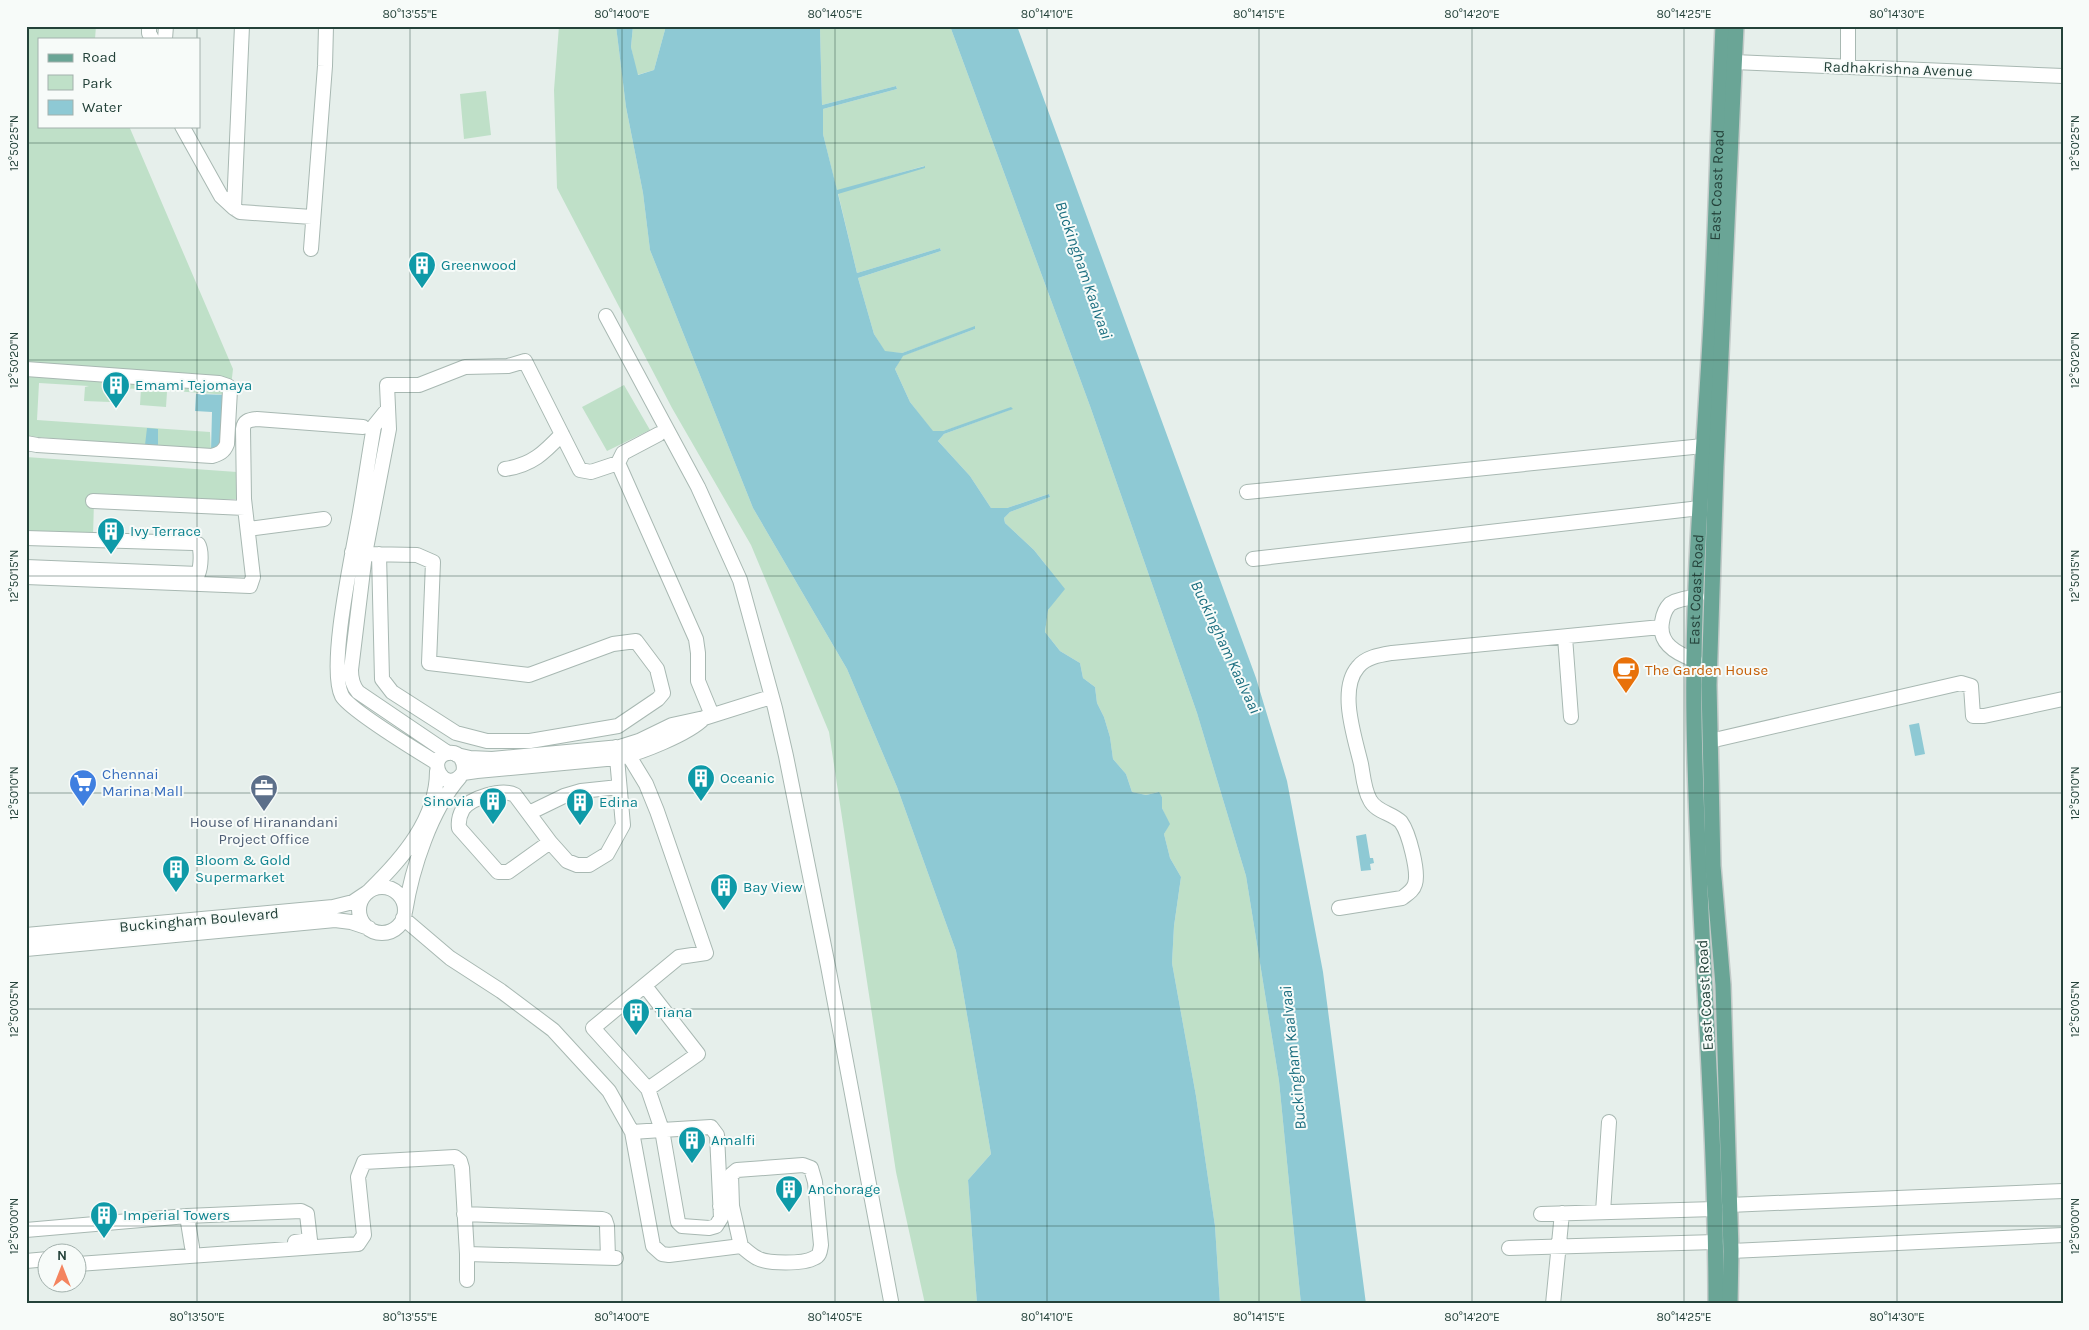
<svg xmlns="http://www.w3.org/2000/svg" width="2089" height="1330" viewBox="0 0 2089 1330" font-family="Karla,sans-serif">
	<rect width="100%" height="100%" fill="#e6efeb"/>
	<!-- green -->
	<path fill="#bfe0c8" d="M26 26H96L95 39H39V126H129L233 369 230 395 159 390 167 392 166 407 140 405 141 389 112 388 110 402 84 401 85 387 89 386 39 383 37 420 210 432 211 451 26 436Z
		M559 26H616L626 107 643 193 650 250 753 508 847 669 897 787 956 951 991 1154 968 1180 977 1304H925L896 1172 829 732 751 545 672 408 557 188 554 90Z
		M633 26H666L654 70 637 75 631 47Z
		M827 26H950L1090 406 1197 713 1246 876 1279 1081 1301 1304H1220L1215 1226 1196 1096 1172 963 1174 926 1181 877 1170 858 1164 834 1169 824 1162 808V797L1158 792 1146 795 1132 792 1126 774 1113 759 1110 737 1104 717 1097 703 1095 687 1083 678 1080 663 1060 651 1045 632 1048 610 1058 595 1046 565 1034 550 1005 523 1004 518 1010 512 1050 497 1049 494 1007 508H991L970 476 938 441 944 434 1012 409 943 431 933 432 910 402 895 369 902 356 975 329V327L902 353 885 352 874 334 858 278 941 251 940 248 857 273 838 193 925 167 924 166 837 191 823 134V109L897 89 896 86 822 105 820 28Z
		M486 91 491 135 464 139 460 94Z
		M624 385 650 430 607 451 582 407Z
		M26 457 237 472 244 499 94 501 93 537 26 535Z"/>
	<!-- water -->
	<path fill="#8ec9d4" d="M616 26H633L631 47 638 75 654 70 666 26H827L820 28 822 105 896 86 897 89 823 109V134L837 190 925 166V168L838 194 857 273 940 248 941 251 858 278 874 334 885 351 902 353 975 326V329L903 356 895 369 910 402 933 431H943L1011 407 1013 409 944 434 938 441 970 476 991 508H1007L1049 494 1050 497 1010 512 1004 518 1005 523 1034 550 1065 589 1048 610 1045 632 1060 651 1080 663 1083 678 1095 687 1097 703 1104 717 1110 737 1113 759 1126 774 1132 792 1146 795 1159 792 1162 797V808L1170 824 1164 834 1170 858 1181 877 1174 926 1172 963 1196 1096 1215 1226 1220 1304H977L968 1180 991 1154 956 951 897 787 847 669 753 508 650 250 643 193 626 107Z
		M950 26H1017L1256 678 1287 781 1323 972 1366 1304H1301L1279 1081 1246 876 1197 713 1090 406Z
		M196 394 230 395 223 451H211L212 412 195 411Z
		M147 428 158 429V446L145 445Z
		M1919 723 1925 754 1915 756 1909 725Z
		M1366 834 1370 858H1373L1374 863 1370 864 1371 870 1361 871 1356 836Z"/>
	<g fill="none" stroke-linecap="round" stroke-linejoin="round">
		<!-- minor casing -->
		<g stroke="#a8b8b2" stroke-width="16">
			<path id="minor" d="M149 26V33L152 39
				M242 26 234 208 240 212 312 217
				M1848 26V67
				M165 39 166 26
				M1734 62 2063 76
				M182 126 221 196 234 208
				M311 249 325 66 326 26
				M606 316 698 487 740 580 775 708 786 756 828 966 891 1301
				M26 369 219 383 228 386 230 390 227 444C224 452 219 454 212 456L37 445 26 443
				M387 410 374 426C369 455 365 483 360 512 354 548 327 667 342 696 350 710 419 752 437 763
				M659 434 623 453 618 463 696 639 698 653V681L712 715
				M505 469C532 465 544 453 562 434
				M1247 492 1703 446
				M93 501 245 508
				M248 529 324 519
				M26 538 193 543 198 544C202 550 201 567 198 574L26 567
				M352 552 365 554 417 555 433 562 429 663 529 675 613 644 636 641 657 669 663 693 658 699 618 726 530 741H487L456 733 392 692 382 679 379 554
				M1253 559 1700 508
				M26 577 250 586 253 577 244 499 243 429C244 421 248 420 257 419L363 427
				M1565 637 1571 717
				M1695 660C1677 654 1658 644 1662 622 1663 615 1665 609 1670 604 1678 599 1688 598 1697 597
				M1710 741 1961 683 1971 686 1973 716H1984L2063 699
				M448 753 358 692C352 685 351 678 351 670L365 554 389 429 387 385H419L465 367 508 366 525 361 580 470 591 472 618 463
				M457 755 470 758 492 759 620 747 639 741 672 725 704 718 771 697
				M629 756 646 784 657 811 706 953 679 957 593 1028 648 1089 662 1130 632 1132
				M463 773C466 763 460 751 448 753 424 758 445 797 463 773L477 771 617 758C638 754 689 734 704 718
				M529 813 564 796 581 791 619 787
				M550 842 508 872H498L459 828C458 821 459 816 463 809 471 798 502 788 515 795L550 842 567 861 577 865H589L607 854 623 825 616 747
				M359 910a23 23 0 1 1 46 0a23 23 0 1 1-46 0Z
				M370 890C402 859 437 819 437 771
				M1339 908 1402 898C1407 894 1413 891 1415 884 1419 872 1409 833 1401 822 1392 813 1376 812 1370 800 1364 790 1363 775 1361 764 1355 738 1338 690 1358 667 1366 657 1380 655 1392 653L1661 627
				M405 912C412 868 431 810 460 777
				M403 918 450 958 501 991 553 1030 609 1091 632 1132 653 1246 662 1254 669 1255 741 1246
				M26 935 333 907 353 902 368 892
				M26 949 335 920 351 922 369 928
				M645 986 698 1054 648 1089
				M711 1127 717 1135 721 1218 716 1226 709 1228 682 1226 678 1222 662 1130Z
				M1729 1205 2063 1191
				M720 1206H732L731 1175 737 1170 803 1165 811 1168 815 1182 821 1245C820 1251 820 1256 814 1258 804 1264 767 1264 757 1258 751 1255 746 1250 741 1246L732 1206
				M1603 1212 1609 1122
				M464 1214 602 1219 605 1220 607 1226 608 1258
				M1541 1214 1715 1209
				M187 1216 192 1247
				M26 1230 187 1216 301 1211 307 1214 310 1240 295 1242
				M1509 1248 1716 1242
				M1731 1251 2063 1235
				M467 1254 616 1258
				M26 1261 48 1259
				M78 1264 358 1244 364 1235 358 1177 364 1162 455 1157 460 1161 462 1168 467 1254V1280
				M1553 1304 1562 1213"/>
		</g>
		<!-- major casing -->
		<g stroke="#c2cac8" stroke-width="18">
			<g id="major">
				<path id="s1" d="M1716 1304C1716 1109 1697 914 1694 719 1692 593 1703 467 1710 341 1716 236 1718 131 1723 26"/>
				<path d="M1730 1304 1731 1251 1723 985 1713 866 1709 685 1716 467 1736 26"/>
			</g>
		</g>
		<!-- minor -->
		<use href="#minor" stroke="#fff" stroke-width="14"/>
		<!-- major -->
		<use href="#major" stroke="#6aa596" stroke-width="15"/>
	</g>
	<!-- ticks -->
	<path fill="none" stroke="#24423a" stroke-width="1" stroke-opacity="0.45" d="M197 26V39M410 26V1304M622 26V1304M835 26V1304M1047 26V1304M1259 26V1304M1472 26V1304M1684 26V1304M1897 26V1304M197 126V1304M26 143H2063M26 360H2063M26 576H2063M26 793H2063M26 1009H2063M26 1226H2063"/>
	<!-- icons -->
	<defs>
		<g id="building-pin" transform="scale(1.4375)"><path d="M0 17L-7.5 6A9.5 9.5 0 1 1 7.5 6Z" fill="#0f9aa8" stroke="#f7fbf9"/><path d="M-4-6H4V6H1V3H-1V6H-4ZM-2.5-4.3h1.7v1.8h-1.7ZM.8-4.3h1.7v1.8H.8ZM-2.5-1h1.7V.8h-1.7ZM.8-1h1.7V.8H.8Z" fill="#fff"/></g>
		<g id="cafe-pin" transform="scale(1.4375)"><path d="M0 17L-7.5 6A9.5 9.5 0 1 1 7.5 6Z" fill="#e8710a" stroke="#f7fbf9"/><path d="M-5.5-4.5H6V0H3Q3 3.5 0 3.5H-2.5Q-5.5 3.5-5.5 0ZM3-3.2v2h1.7v-2ZM-6 4.5H4V6H-6Z" fill="#fff"/></g>
		<g id="supermarket-pin" transform="scale(1.4375)"><path d="M0 17L-7.5 6A9.5 9.5 0 1 1 7.5 6Z" fill="#3f7fe0" stroke="#f7fbf9"/><path d="M-6-5.5h2.5l.6 2H6L4.5 2H-2.5L-4.4-4H-6ZM-1.5 3.2a1.3 1.3 0 1 0 .1 0ZM3 3.2a1.3 1.3 0 1 0 .1 0Z" fill="#fff"/></g>
		<g id="office-pin" transform="scale(1.4375)"><path d="M0 17L-7.5 6A9.5 9.5 0 1 1 7.5 6Z" fill="#5c6f8a" stroke="#f7fbf9"/><path d="M-6-3h4V-5.5h4V-3h4V5H-6ZM-1-4.5V-3h2v-1.5ZM-6 0V1H6V0Z" fill="#fff"/></g>
	</defs>
	<g fill-rule="evenodd">
		<use href="#building-pin" x="422" y="265"/>
		<use href="#building-pin" x="116" y="385"/>
		<use href="#building-pin" x="111" y="531"/>
		<use href="#cafe-pin" x="1626" y="670"/>
		<use href="#building-pin" x="701" y="778"/>
		<use href="#supermarket-pin" x="83" y="783"/>
		<use href="#office-pin" x="264" y="788"/>
		<use href="#building-pin" x="493" y="801"/>
		<use href="#building-pin" x="580" y="802"/>
		<use href="#building-pin" x="176" y="869"/>
		<use href="#building-pin" x="724" y="887"/>
		<use href="#building-pin" x="636" y="1012"/>
		<use href="#building-pin" x="692" y="1140"/>
		<use href="#building-pin" x="789" y="1189"/>
		<use href="#building-pin" x="104" y="1215"/>
	</g>
	<g text-anchor="middle" dominant-baseline="central" stroke-width="4" stroke-linejoin="round" paint-order="stroke">
		<!-- street labels -->
		<g font-size="15" fill="#24423a" stroke="#f7fbf9">
			<text transform="translate(1898 69) rotate(2)">Radhakrishna Avenue</text>
			<text stroke="none"><textPath href="#s1" startOffset="1120">East Coast Road</textPath></text>
			<text stroke="none"><textPath href="#s1" startOffset="715">East Coast Road</textPath></text>
			<text transform="translate(199 920) rotate(-5)">Buckingham Boulevard</text>
			<text transform="translate(1705 995) rotate(-93)">East Coast Road</text>
		</g>
		<!-- culture labels -->
		<g font-size="15" fill="#0d838f" stroke="#f7fbf9" text-anchor="start">
			<text x="441" y="265">Greenwood</text>
			<text x="135" y="385">Emami Tejomaya</text>
			<text x="130" y="531">Ivy Terrace</text>
			<text x="720" y="778">Oceanic</text>
			<text x="474" y="801" text-anchor="end">Sinovia</text>
			<text x="599" y="802">Edina</text>
			<text x="195" y="860">Bloom &amp; Gold<tspan x="195" dy="17">Supermarket</tspan></text>
			<text x="743" y="887">Bay View</text>
			<text x="655" y="1012">Tiana</text>
			<text x="711" y="1140">Amalfi</text>
			<text x="808" y="1189">Anchorage</text>
			<text x="123" y="1215">Imperial Towers</text>
		</g>
		<!-- food labels -->
		<g font-size="15" fill="#c56008" stroke="#f7fbf9" text-anchor="start">
			<text x="1645" y="670">The Garden House</text>
		</g>
		<!-- shop labels -->
		<g font-size="15" fill="#366cbe" stroke="#f7fbf9" text-anchor="start">
			<text x="102" y="774">Chennai<tspan x="102" dy="17">Marina Mall</tspan></text>
		</g>
		<!-- service labels -->
		<g font-size="15" fill="#4e5e75" stroke="#f7fbf9">
			<text x="264" y="822">House of Hiranandani<tspan x="264" dy="17">Project Office</tspan></text>
		</g>
		<!-- water labels -->
		<g font-size="16" font-style="italic" fill="#1c6f80" stroke="#f7fbf9">
			<text transform="translate(1084 270) rotate(71)">Buckingham Kaalvaai</text>
			<text transform="translate(1226 647) rotate(65)">Buckingham Kaalvaai</text>
			<text transform="translate(1293 1058) rotate(-96)">Buckingham Kaalvaai</text>
		</g>
	</g>
	<!-- border -->
	<rect width="2089" height="1330" fill="none" stroke="#f7fbf9" stroke-width="55"/>
	<!-- legend -->
	<rect x="38" y="38" width="162" height="90" fill="#f7fbf9" stroke="#a3b1ad"/>
	<rect x="48" y="54" width="25" height="8" fill="#6aa596" stroke="#a3b1ad"/>
	<text x="82" y="62" font-size="15" fill="#24423a">Road</text>
	<rect x="48" y="75" width="25" height="15" fill="#bfe0c8" stroke="#a3b1ad"/>
	<text x="82" y="88" font-size="15" fill="#24423a">Park</text>
	<rect x="48" y="100" width="25" height="15" fill="#8ec9d4" stroke="#a3b1ad"/>
	<text x="82" y="112" font-size="15" fill="#24423a">Water</text>
	<!-- north arrow -->
	<g transform="translate(62 1268)"><circle r="24" fill="#f7fbf9" stroke="#a3b1ad"/>
	<path d="M0-4L9 19L0 12L-9 19Z" fill="#f4845f"/>
	<text y="-8" font-size="14" font-weight="bold" text-anchor="middle" fill="#24423a">N</text>
	</g>
	<rect x="28" y="28" width="2034" height="1274" fill="none" stroke="#24423a" stroke-width="2"/>
	<g font-size="12" text-anchor="middle" fill="#24423a">
		<text x="410" y="18">80°13'55"E</text>
		<text x="622" y="18">80°14'00"E</text>
		<text x="835" y="18">80°14'05"E</text>
		<text x="1047" y="18">80°14'10"E</text>
		<text x="1259" y="18">80°14'15"E</text>
		<text x="1472" y="18">80°14'20"E</text>
		<text x="1684" y="18">80°14'25"E</text>
		<text x="1897" y="18">80°14'30"E</text>
		<text transform="translate(14 143) rotate(-90)" y="4">12°50'25"N</text>
		<text transform="translate(2075 143) rotate(-90)" y="4">12°50'25"N</text>
		<text transform="translate(14 360) rotate(-90)" y="4">12°50'20"N</text>
		<text transform="translate(2075 360) rotate(-90)" y="4">12°50'20"N</text>
		<text transform="translate(14 576) rotate(-90)" y="4">12°50'15"N</text>
		<text transform="translate(2075 576) rotate(-90)" y="4">12°50'15"N</text>
		<text transform="translate(14 793) rotate(-90)" y="4">12°50'10"N</text>
		<text transform="translate(2075 793) rotate(-90)" y="4">12°50'10"N</text>
		<text transform="translate(14 1009) rotate(-90)" y="4">12°50'05"N</text>
		<text transform="translate(2075 1009) rotate(-90)" y="4">12°50'05"N</text>
		<text transform="translate(14 1226) rotate(-90)" y="4">12°50'00"N</text>
		<text transform="translate(2075 1226) rotate(-90)" y="4">12°50'00"N</text>
		<text x="197" y="1321">80°13'50"E</text>
		<text x="410" y="1321">80°13'55"E</text>
		<text x="622" y="1321">80°14'00"E</text>
		<text x="835" y="1321">80°14'05"E</text>
		<text x="1047" y="1321">80°14'10"E</text>
		<text x="1259" y="1321">80°14'15"E</text>
		<text x="1472" y="1321">80°14'20"E</text>
		<text x="1684" y="1321">80°14'25"E</text>
		<text x="1897" y="1321">80°14'30"E</text>
	</g>
</svg>
